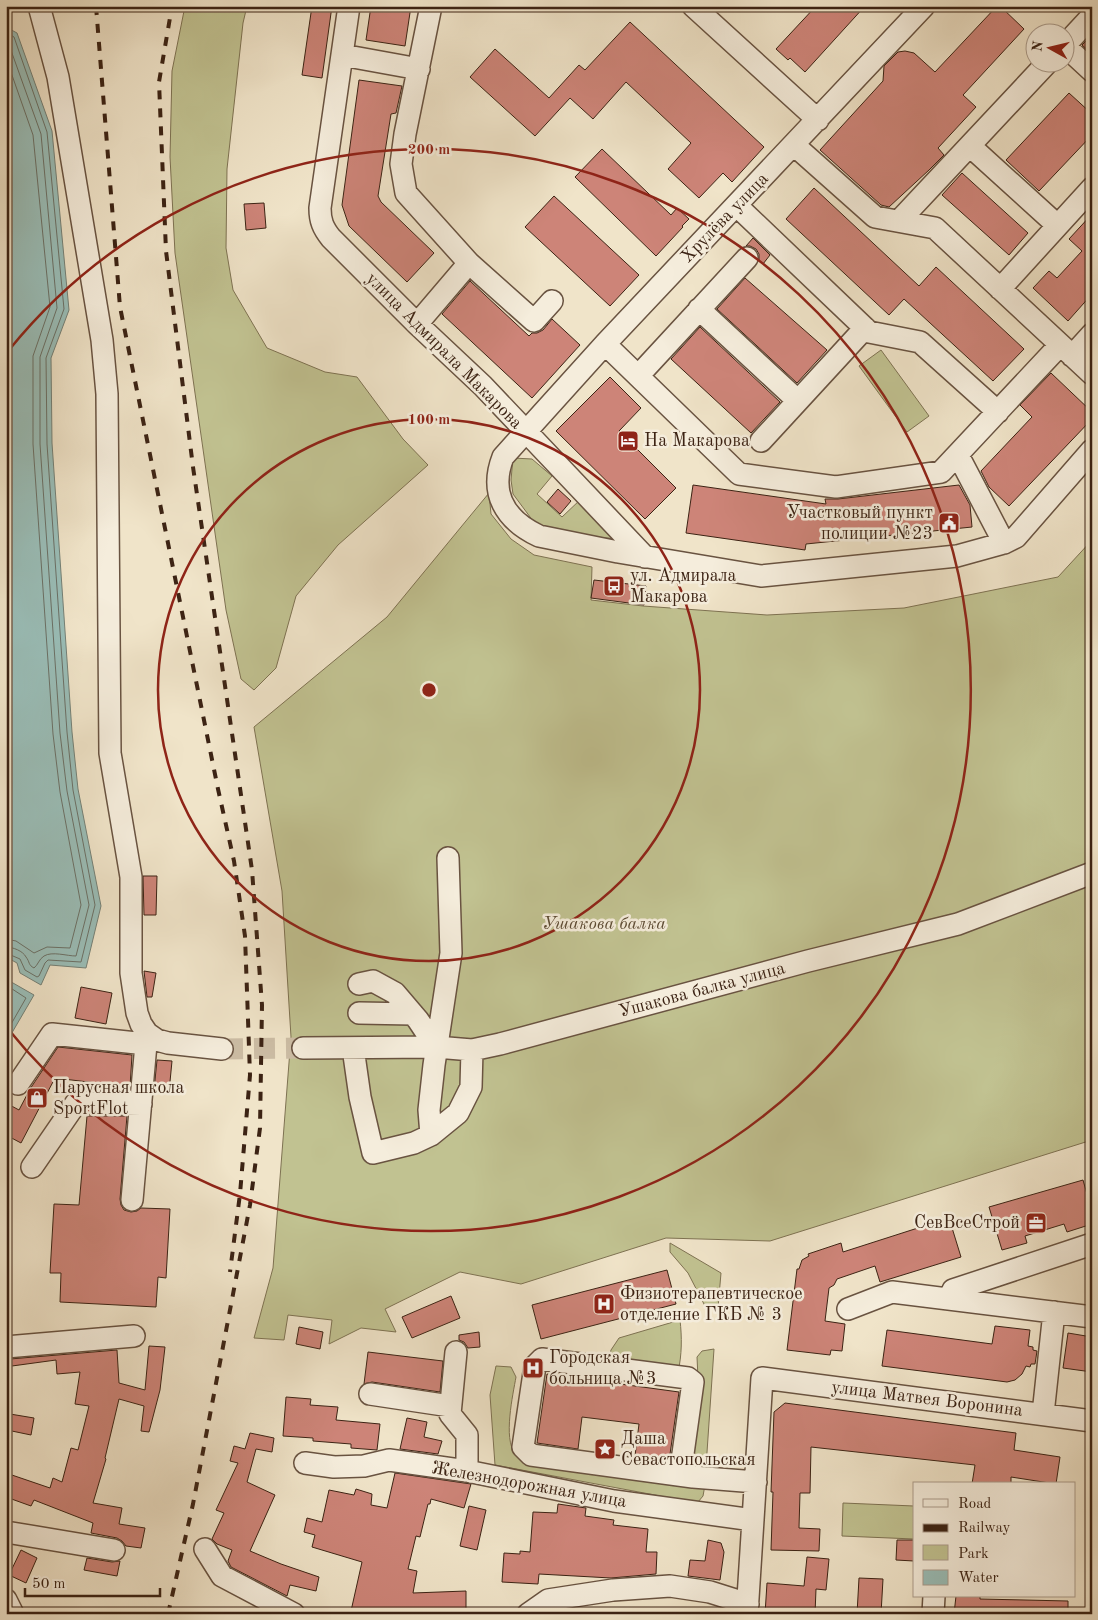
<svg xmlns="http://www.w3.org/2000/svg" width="1098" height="1620" viewBox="0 0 1098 1620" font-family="'Old Standard TT',serif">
	<rect width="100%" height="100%" fill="#f0e4c9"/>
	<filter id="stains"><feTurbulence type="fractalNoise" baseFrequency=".004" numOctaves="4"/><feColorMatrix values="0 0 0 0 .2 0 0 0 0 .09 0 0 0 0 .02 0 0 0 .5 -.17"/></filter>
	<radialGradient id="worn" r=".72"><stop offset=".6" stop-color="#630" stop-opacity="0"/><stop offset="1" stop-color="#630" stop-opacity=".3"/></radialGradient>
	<!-- green -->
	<path fill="#c1c291" stroke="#7e7252" d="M185 6H247L243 23 227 169 226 248 233 290 267 348 325 372 357 377 403 439 428 465 338 545 296 596 276 668 254 690 241 679 226 610 175 253 170 157 172 71Z
		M881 350 929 416 907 432 859 366Z
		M513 458 532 459 552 476 537 494 562 517 581 499 621 539 551 534 536 525 513 494 511 480Z
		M489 493 491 514 511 539 534 555 592 567 591 600 643 606 767 615 904 608 1058 577 1092 540V1140L770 1241 666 1238 521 1284 460 1272 385 1309 396 1332 361 1328 329 1344 332 1320 288 1315 284 1340 254 1338 273 1268 291 1037 282 891 254 727 387 617Z
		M670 1243 721 1273 718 1308 705 1306 688 1273 670 1252Z
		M680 1320C682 1337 682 1355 678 1372L608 1362 611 1350 619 1338Z
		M714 1349 706 1467 699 1465 693 1457 698 1378 697 1357 702 1351Z
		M496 1366 511 1367 516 1377C513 1394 503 1439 515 1453 518 1458 527 1459 533 1461L705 1485 703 1496 698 1502H692L495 1465 490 1395Z
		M843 1503 914 1506V1539L842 1536Z"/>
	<!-- water -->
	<path fill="#9abeb8" stroke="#748076" d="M6 27 17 33 52 131 69 310 51 358 52 443 72 732 78 789 101 906 86 968 50 965 41 985 20 973 17 963 6 957Z
		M6 979 34 995 6 1043Z"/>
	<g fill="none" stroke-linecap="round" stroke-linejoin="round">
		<!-- shore -->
		<path stroke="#6b7066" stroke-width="1" d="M6 32 14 37 47 132 64 309 46 358 47 444 67 732 73 790 95 905 81 962 48 960 45 963 39 976 37 977 25 970 20 959 6 953
			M6 40 8 42 41 134 57 308 40 357V444L60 733 67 791 89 905 76 956C67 956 52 951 44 956 39 959 38 965 34 968 28 965 30 962 26 957 23 951 13 947 6 947
			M6 58 33 135 50 307 33 356V444L53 734 60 792 81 905 70 948 47 947 34 953 16 941 6 939
			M6 985 26 998 6 1033"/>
	</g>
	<!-- building -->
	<path fill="#cd8478" stroke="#3c2314" d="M312 6H332L322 78 302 75Z
		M371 6H411L405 46 366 40Z
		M816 6H865L805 72 790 58 788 60 776 49Z
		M997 6H1000L1024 29 963 95 976 107 938 148 944 155 929 170 889 207 881 205 820 150 883 81 884 66 898 52 905 51 914 53 935 72Z
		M630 22 764 147 732 182 723 173 699 198 668 169 691 143 626 82 593 119 570 98 535 136 470 77 495 49 549 98 579 65 585 70Z
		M1092 35V54L1082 45Z
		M359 80 402 86 396 113 391 114 378 196 381 202 434 253 407 282 349 226 342 205Z
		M1069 93 1092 114V135L1039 191 1006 160Z
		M602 149 671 215 677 208 689 219 682 226 683 227 656 256 575 177Z
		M962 173 1028 233 1009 255 942 195Z
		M814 188 919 286 936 267 1024 349 993 381 904 299 889 315 786 219Z
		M554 196 639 275 610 306 525 227Z
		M264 203 266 228 246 230 244 204Z
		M1092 214V294L1068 321 1033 288 1049 271 1057 278 1082 251 1069 239Z
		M753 238 770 255 763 264 759 260V254L756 249 750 246H746Z
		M745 278 827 350 797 383 717 309Z
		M470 281 529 336 532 333H537L543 330 552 319 580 345 532 398 442 314Z
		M700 327 780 402 751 433 671 359Z
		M1051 373 1092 412V419L1009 506 989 487 981 471 1032 417 1020 405Z
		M610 377 641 408 619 431 676 488 645 519 556 431Z
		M693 485 826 504 825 499H838L959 485 970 505 972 527 806 544 805 550 686 533Z
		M558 489 571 501 560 514 547 502Z
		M594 580 646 586 644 605 591 598Z
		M143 876H157L156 915H144Z
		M144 971 156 973 152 997H147Z
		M81 987 112 993 106 1024 75 1018Z
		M58 1047 132 1055 130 1087 55 1078 21 1143 6 1135V1103L19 1110 30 1089Z
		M157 1060 172 1061 169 1092 154 1090Z
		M87 1116H127L120 1199 121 1205 124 1210 131 1212 137 1211 141 1208 170 1209 166 1278 158 1277 156 1307 60 1302 61 1273H50L54 1204 79 1205Z
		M1083 1180 1092 1212V1224L1067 1232 1064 1224 1025 1236 1027 1243 1002 1250 989 1207Z
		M949 1218 961 1257 880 1282 875 1266 837 1279 834 1285 829 1288 825 1321 845 1324 842 1351 831 1350 830 1355 787 1350 797 1269H799L802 1260 809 1256 808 1254 841 1243 843 1252Z
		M667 1270 676 1304 541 1339 532 1305Z
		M451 1296 460 1318 412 1338 402 1317Z
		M995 1326 1030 1330 1028 1346 1033 1347V1350L1037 1351 1035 1364H1031L1030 1367 1026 1366 1022 1374 1015 1380 1007 1382 882 1366 887 1330 992 1344Z
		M299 1327 323 1332 320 1349 296 1344Z
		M479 1332 480 1347 468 1348 464 1342 459 1340V1335Z
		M1068 1333 1092 1337V1372L1063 1368Z
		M149 1346 165 1347 160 1390 149 1432 141 1431 144 1406 119 1399 105 1458 106 1459 93 1503 122 1508 119 1524 145 1528 141 1548 126 1546 122 1541 117 1538 91 1533 93 1523 34 1500 31 1506 6 1497V1473L50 1488 53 1478 62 1482 71 1448 78 1450 89 1406 75 1404 80 1372 57 1374 56 1360 12 1366 10 1359 117 1350 119 1383 145 1390Z
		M368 1352 443 1361 440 1392 372 1382 364 1384Z
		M547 1374 679 1392 669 1461 635 1456 639 1424 582 1417 578 1449 537 1443Z
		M286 1397 311 1399 310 1405 338 1407 336 1420 380 1424 377 1450 351 1448V1444L313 1441V1438L283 1436Z
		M785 1403 1016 1433 1014 1450 1060 1457 1056 1484 1011 1477V1484H972L975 1465 811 1447 810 1493H800L799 1528 820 1529 819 1551 771 1550 773 1492H771L774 1412Z
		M10 1414 34 1418 31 1435 7 1430Z
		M407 1418 427 1422 424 1437 442 1441 438 1454 400 1449Z
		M250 1433 274 1438 272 1452 256 1449 247 1482 275 1495 250 1551 281 1564 319 1577 316 1591 290 1585 287 1596 231 1567 228 1561 232 1550 217 1544 212 1539 224 1513 216 1510 238 1463 230 1461 234 1446 245 1449Z
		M395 1473 471 1484 464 1508 431 1499 430 1504H428L420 1537 416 1536 408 1569 417 1571 413 1593 466 1591V1614H363L351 1611 362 1562 312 1547 315 1535 304 1532 307 1518 322 1522 329 1490 354 1495 356 1489 372 1494 371 1505 387 1508Z
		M558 1504 586 1508 585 1516 614 1520 613 1525 648 1529 646 1552H657L656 1574 611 1578 539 1574 538 1584 502 1582 504 1553 520 1554V1551L530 1552 533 1512 557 1513Z
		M469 1506 486 1510 477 1550 460 1546Z
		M708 1540 721 1543 724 1552 720 1580 688 1576 690 1560 705 1561Z
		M897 1540H914V1561L896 1560Z
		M21 1550 37 1558 26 1583 9 1575Z
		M807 1557 829 1559 826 1590 816 1589 815 1614H765L767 1583 804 1586Z
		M87 1558 112 1562 120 1561 117 1576 84 1570Z
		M859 1578 883 1579 881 1614H857Z
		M956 1596H980V1599L1068 1601V1614H954Z"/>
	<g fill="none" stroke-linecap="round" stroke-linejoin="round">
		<!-- minor-tunnel -->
		<path stroke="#ccbda5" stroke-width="21" stroke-dasharray="21 11" stroke-linecap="butt" d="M222 1049 303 1048"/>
		<!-- minor casing -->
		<g stroke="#695341" stroke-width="24">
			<path id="minor" d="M39 6 58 77 102 340 107 394 110 753 131 877V973L137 1013 141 1024 147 1033 157 1040 168 1043 222 1049
				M349 6 320 208C320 221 323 228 331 238L417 324 483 386 645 557
				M693 6 818 120
				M924 6 605 344 503 457C489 493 505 520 539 536L618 552 761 576 957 556 1004 543 1016 537 1092 450
				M1066 44 1092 16
				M1066 47 1092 71
				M342 55 419 69
				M794 145 875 217 935 228 1092 374
				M970 146 1057 225
				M737 206 869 332 920 342 998 412
				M899 221 1048 62
				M469 263 534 321 552 301
				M1000 289 1092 188
				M699 309 797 400
				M417 324 469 263 406 193 401 164 405 134 431 6
				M605 344 739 474 836 487 941 472 1060 345
				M1072 356 1092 334
				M638 376 747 258
				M761 441 865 328
				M958 455 1004 543
				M359 984 373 981 395 993 418 1020 436 1047
				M359 1013 413 1014
				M303 1048 436 1047 472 1050 500 1044 808 961 958 924 1092 873
				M353 1048 360 1097 373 1153 414 1143 431 1135 458 1113 471 1087 472 1050
				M18 1084 52 1034 146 1044
				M431 1135 429 1110 434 1065 451 953 448 858
				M32 1167 76 1103 141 1104
				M132 1200 147 1033
				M949 1299 953 1290 1092 1244
				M848 1309 892 1292 1092 1317
				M6 1347 134 1336
				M456 1352 450 1414 467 1435V1471
				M370 1394 450 1406
				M1043 1414 1054 1312
				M305 1463 334 1467 364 1466 389 1460 467 1471 614 1501 753 1520
				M680 1475 693 1382 688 1378 542 1359 535 1366 523 1447 531 1455 693 1477 756 1482
				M6 1532 114 1550
				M205 1549 222 1576 294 1614
				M6 1600 13 1614
				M528 1614 548 1600 613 1590 670 1586 710 1592 748 1604
				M747 1614 762 1378 1092 1421
				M933 1614 934 1596"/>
		</g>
		<!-- minor -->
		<use href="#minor" stroke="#f5eddc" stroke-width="21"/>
		<!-- rail -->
		<path stroke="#3c2314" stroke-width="4" stroke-dasharray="9 9" stroke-linecap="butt" d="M96 6 120 307 218 789 234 861 245 936 250 1075 240 1194 230 1272
			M168 1614 193 1504 250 1205 260 1128 262 1005 252 870 193 467 166 251 159 82 172 6"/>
	</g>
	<!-- distance rings -->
	<g fill="none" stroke="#8f2418" stroke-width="2.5">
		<circle cx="429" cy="690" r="271"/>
		<path d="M9 350A541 541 0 1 1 9 1030"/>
	</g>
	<!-- icons -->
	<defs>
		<g id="hotel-square" transform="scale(1.125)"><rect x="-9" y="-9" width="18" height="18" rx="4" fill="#8f2418" stroke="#f5eddc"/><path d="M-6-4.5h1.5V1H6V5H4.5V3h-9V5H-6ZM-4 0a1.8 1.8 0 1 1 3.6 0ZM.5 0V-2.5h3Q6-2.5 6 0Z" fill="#fff"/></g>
		<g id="civic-square" transform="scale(1.125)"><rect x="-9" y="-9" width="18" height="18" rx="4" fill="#8f2418" stroke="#f5eddc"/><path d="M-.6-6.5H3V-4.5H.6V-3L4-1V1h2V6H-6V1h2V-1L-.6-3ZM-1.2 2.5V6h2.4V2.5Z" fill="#fff"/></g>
		<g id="bus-square" transform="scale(1.125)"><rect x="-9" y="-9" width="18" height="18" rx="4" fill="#8f2418" stroke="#f5eddc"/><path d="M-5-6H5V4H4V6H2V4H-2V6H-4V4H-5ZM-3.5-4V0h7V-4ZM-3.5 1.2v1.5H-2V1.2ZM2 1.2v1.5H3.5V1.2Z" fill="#fff"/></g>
		<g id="shop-square" transform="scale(1.125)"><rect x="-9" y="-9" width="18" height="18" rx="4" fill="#8f2418" stroke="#f5eddc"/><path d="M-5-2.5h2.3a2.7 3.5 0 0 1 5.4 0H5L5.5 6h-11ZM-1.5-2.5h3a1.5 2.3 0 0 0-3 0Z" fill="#fff"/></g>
		<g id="office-square" transform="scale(1.125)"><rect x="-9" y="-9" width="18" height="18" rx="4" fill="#8f2418" stroke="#f5eddc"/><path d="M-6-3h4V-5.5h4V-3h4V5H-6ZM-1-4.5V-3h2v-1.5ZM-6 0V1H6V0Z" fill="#fff"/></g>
		<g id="hospital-square" transform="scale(1.125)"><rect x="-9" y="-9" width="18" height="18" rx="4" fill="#8f2418" stroke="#f5eddc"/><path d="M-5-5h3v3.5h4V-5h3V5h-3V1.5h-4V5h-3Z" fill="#fff"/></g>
		<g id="sight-square" transform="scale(1.125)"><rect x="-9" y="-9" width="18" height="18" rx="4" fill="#8f2418" stroke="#f5eddc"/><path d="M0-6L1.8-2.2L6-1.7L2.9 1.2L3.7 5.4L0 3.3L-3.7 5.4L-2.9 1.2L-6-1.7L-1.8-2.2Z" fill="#fff"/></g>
	</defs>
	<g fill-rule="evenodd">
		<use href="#hotel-square" x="628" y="441"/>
		<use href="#civic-square" x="949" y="523"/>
		<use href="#bus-square" x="614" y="586"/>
		<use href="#shop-square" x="37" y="1098"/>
		<use href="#office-square" x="1036" y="1223"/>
		<use href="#hospital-square" x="604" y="1304"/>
		<use href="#hospital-square" x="533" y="1368"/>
		<use href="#sight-square" x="605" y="1449"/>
	</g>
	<g text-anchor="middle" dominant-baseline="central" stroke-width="5" stroke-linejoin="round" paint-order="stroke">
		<!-- street labels -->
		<g font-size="18" fill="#3c2314" stroke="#f5eddc">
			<text transform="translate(725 218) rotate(-46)">Хрулёва улица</text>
			<text transform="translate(444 351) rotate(45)">улица Адмирала Макарова</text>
			<text transform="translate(702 990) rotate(-15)">Ушакова балка улица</text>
			<text transform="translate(927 1399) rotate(7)">улица Матвея Воронина</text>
			<text transform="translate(529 1485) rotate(10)">Железнодорожная улица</text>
		</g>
		<!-- poi labels -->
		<g font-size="18" fill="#3c2314" stroke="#f5eddc" text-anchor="start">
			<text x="644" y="441">На Макарова</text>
			<text x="933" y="513" text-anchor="end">Участковый пункт<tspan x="933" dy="21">полиции №23</tspan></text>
			<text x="630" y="576">ул. Адмирала<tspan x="630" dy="21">Макарова</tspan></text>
			<text x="53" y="1088">Парусная школа<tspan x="53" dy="21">SportFlot</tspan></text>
			<text x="1020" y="1223" text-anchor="end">СевВсеСтрой</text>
			<text x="620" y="1294">Физиотерапевтическое<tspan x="620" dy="21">отделение ГКБ № 3</tspan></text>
			<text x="549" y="1358">Городская<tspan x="549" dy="21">больница №3</tspan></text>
			<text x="621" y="1439">Даша<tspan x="621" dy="21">Севастопольская</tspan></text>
		</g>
		<!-- park labels -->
		<g font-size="18" font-style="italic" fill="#5d4b33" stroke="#f5eddc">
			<text x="604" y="924">Ушакова балка</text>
		</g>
	</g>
	<circle cx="429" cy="690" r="8" fill="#8f2418" stroke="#f5eddc" stroke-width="2.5"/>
	<g font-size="15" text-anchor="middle" font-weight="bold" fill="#8f2418" stroke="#f5eddc" stroke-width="5" stroke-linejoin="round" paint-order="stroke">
		<text x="429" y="154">200 m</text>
		<text x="429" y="424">100 m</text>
	</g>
	<!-- margin -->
	<rect width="1098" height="1620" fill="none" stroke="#f0e4c9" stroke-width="25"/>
	<rect x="8" y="8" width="1083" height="1605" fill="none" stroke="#3c2314" stroke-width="2.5"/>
	<rect x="12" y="12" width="1073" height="1595" fill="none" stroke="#3c2314"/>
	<!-- legend -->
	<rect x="913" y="1482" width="162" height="115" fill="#f5eddc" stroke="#ab9c8c"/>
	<rect x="923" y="1499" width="25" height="8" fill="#f5eddc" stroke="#ab9c8c"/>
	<text x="958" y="1508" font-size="15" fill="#3c2314">Road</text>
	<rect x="923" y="1524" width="25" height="8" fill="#3c2314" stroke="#ab9c8c"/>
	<text x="958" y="1532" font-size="15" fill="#3c2314">Railway</text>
	<rect x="923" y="1545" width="25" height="15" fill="#c1c291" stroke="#ab9c8c"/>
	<text x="958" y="1558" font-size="15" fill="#3c2314">Park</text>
	<rect x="923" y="1570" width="25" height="15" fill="#9abeb8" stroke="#ab9c8c"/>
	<text x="958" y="1582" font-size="15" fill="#3c2314">Water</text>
	<!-- north arrow -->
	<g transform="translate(1050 48) rotate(278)"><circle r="24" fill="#f5eddc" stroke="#ab9c8c"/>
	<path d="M0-4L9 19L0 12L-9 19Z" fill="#8f2418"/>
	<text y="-8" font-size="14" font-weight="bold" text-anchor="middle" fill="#3c2314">N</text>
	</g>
	<!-- scale -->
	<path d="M25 1588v8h135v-8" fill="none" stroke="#3c2314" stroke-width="2.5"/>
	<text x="32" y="1588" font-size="15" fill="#3c2314" stroke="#f5eddc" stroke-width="4" paint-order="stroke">50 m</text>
	<rect width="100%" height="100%" filter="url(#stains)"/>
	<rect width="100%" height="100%" fill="url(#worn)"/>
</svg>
